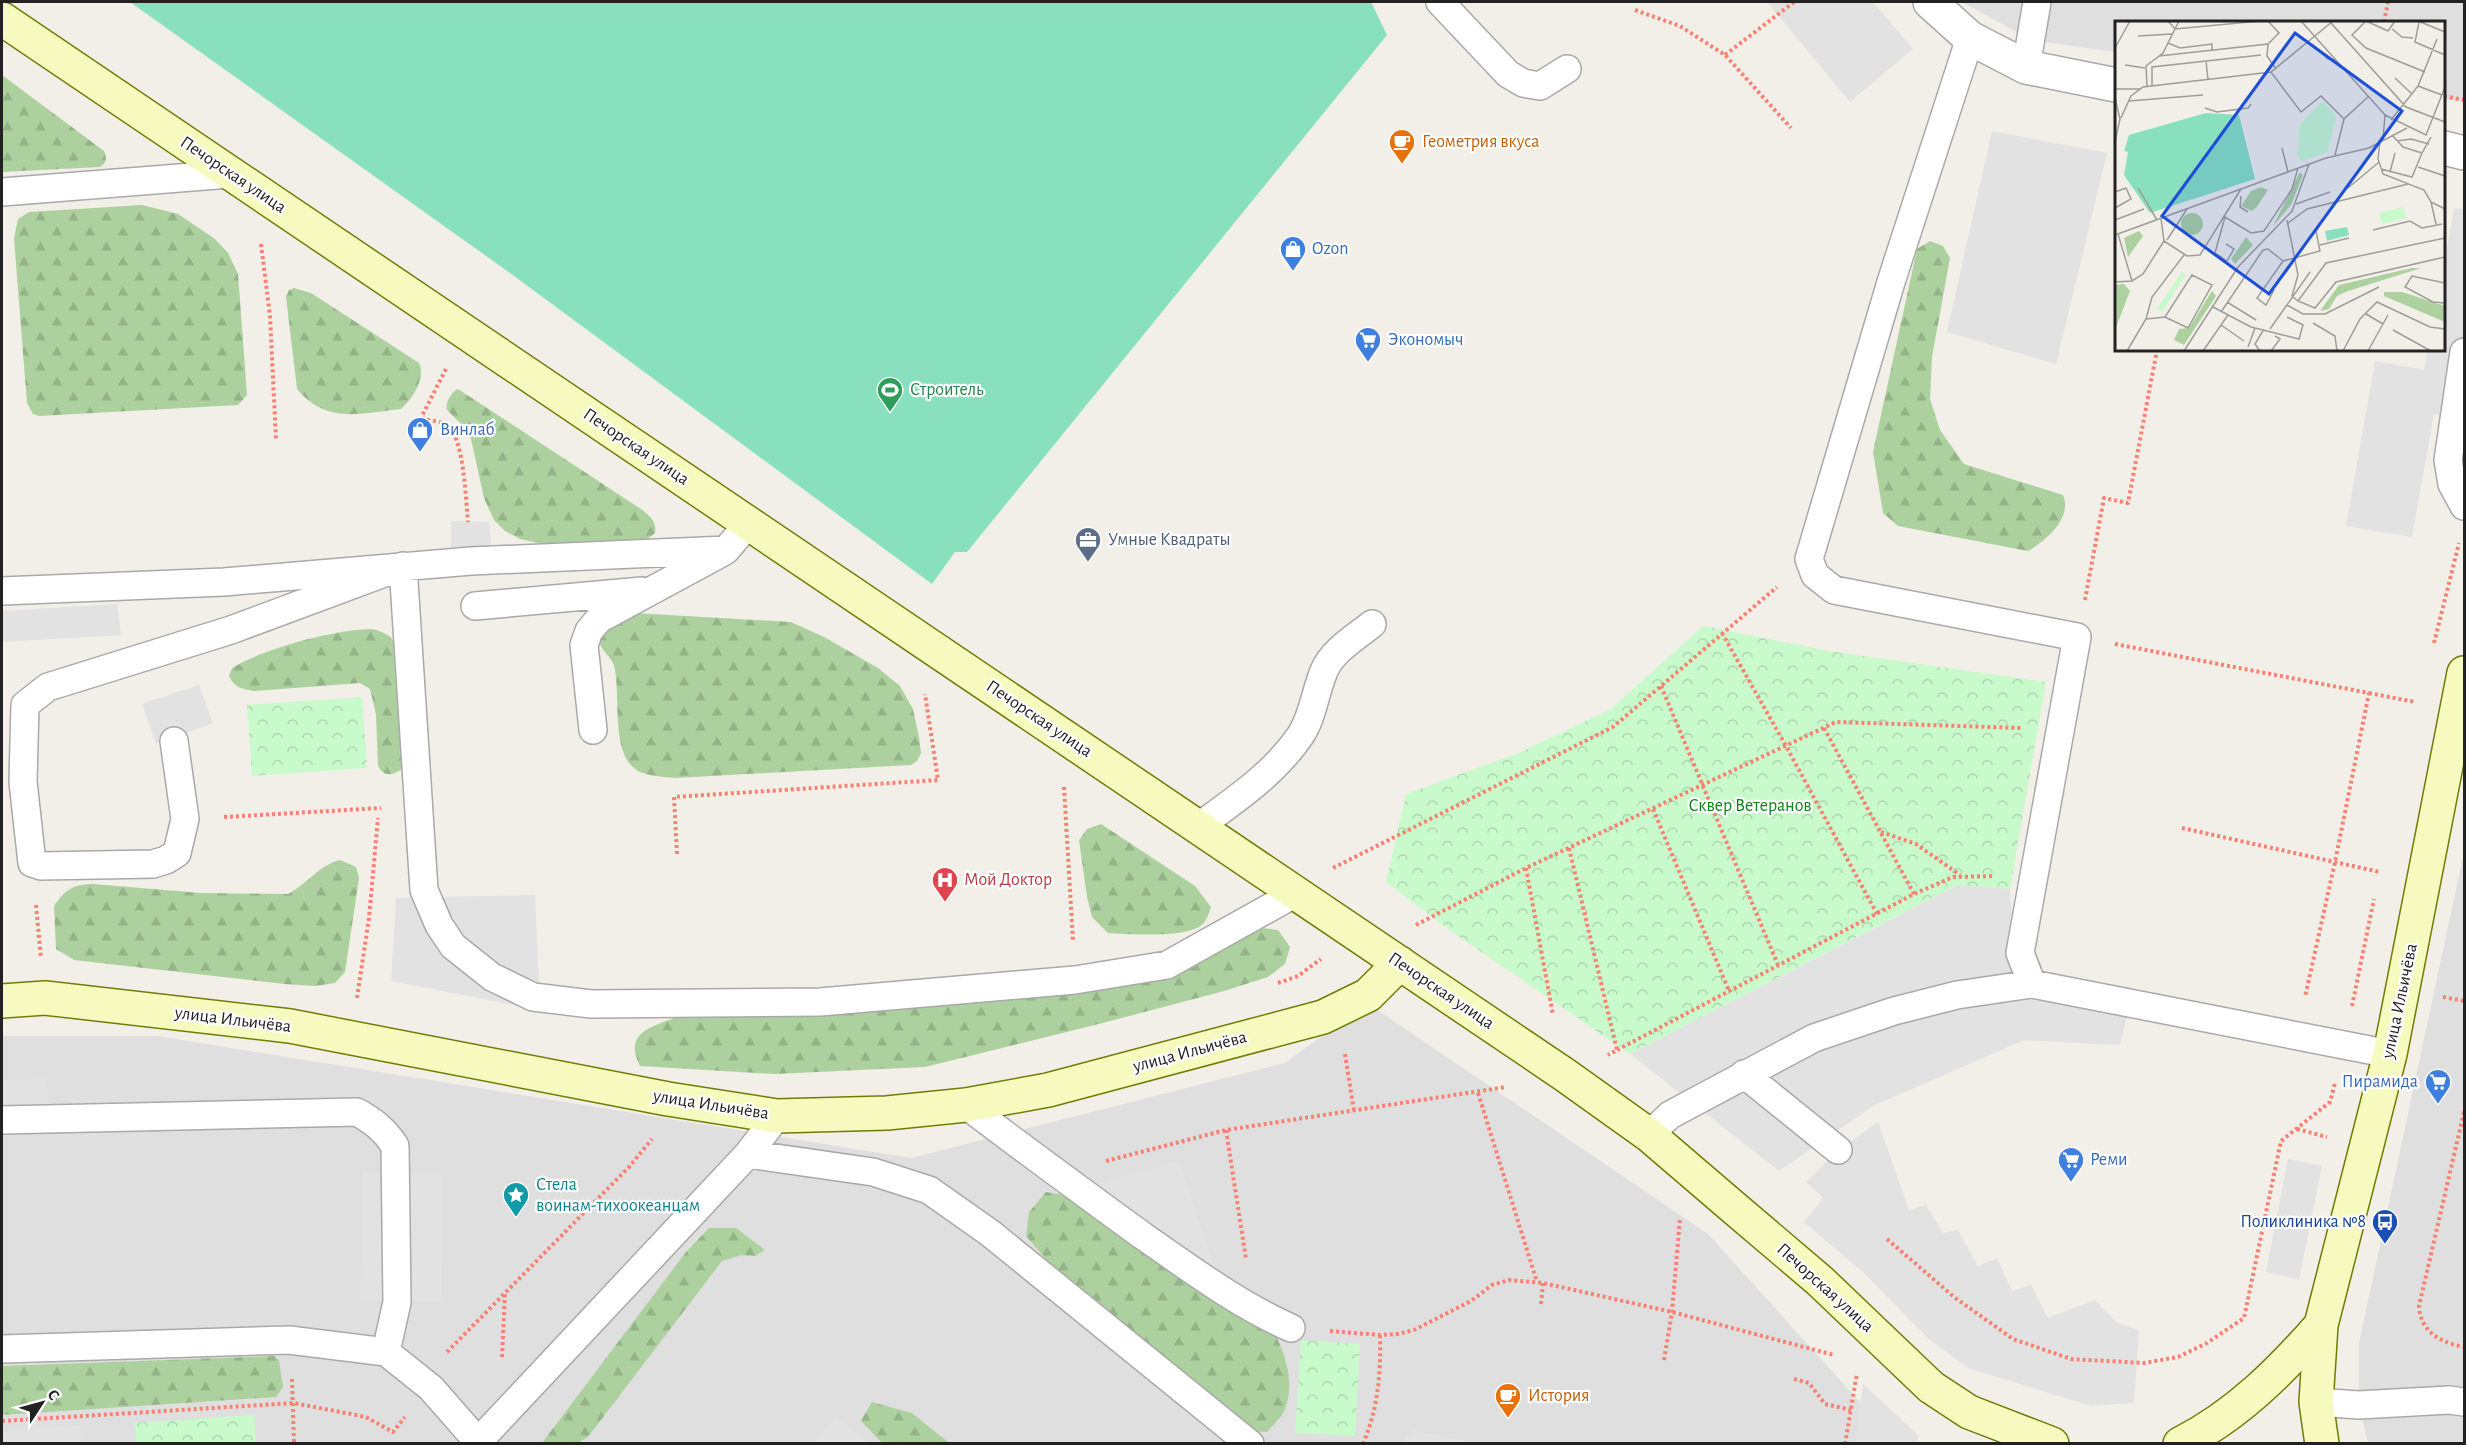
<svg xmlns="http://www.w3.org/2000/svg" width="2466" height="1445" viewBox="0 0 2466 1445" font-family="'Alegreya Sans',sans-serif">
	<defs>
		<pattern id="forest-firs" width="22" height="20" patternUnits="userSpaceOnUse" patternTransform="scale(1.5)"><rect width="22" height="20" fill="#add19e"/><path d="M5 1l3.5 6h-7zM16 11l3.5 6h-7z" fill="#95b388"/></pattern>
		<pattern id="park-crowns" width="20" height="18" patternUnits="userSpaceOnUse" patternTransform="scale(1.5)"><rect width="20" height="18" fill="#c8facc"/><path d="M2 6a3 3 0 1 1 6 0M12 15a3 3 0 1 1 6 0" fill="none" stroke="#acd6af"/></pattern>
	</defs>
	<rect width="100%" height="100%" fill="#f2efe9"/>
	<!-- residential -->
	<path fill="#e0dfdf" d="M1962 2H2464V102L2444 99V22H2116V52L2031 40Z
		M2464 852V1443H2368L2359 1405V1343Z
		M1367 1003 1708 1234 1897 1443 2 1444V1036H157L911 1158 1285 1063Z"/>
	<!-- forest -->
	<path fill="url(#forest-firs)" d="M2 75 104 151C107 158 107 162 100 167L2 172Z
		M142 205 178 214 215 239 228 253 238 274 247 395 238 405 39 416 33 414 27 403 14 239 18 219 29 212Z
		M1930 241 1943 246 1950 258 1932 357 1930 399 1940 430 1964 464 2063 495C2073 517 2046 541 2028 551L1898 526 1883 513 1873 452 1917 249Z
		M294 288 311 293 419 363C426 378 413 398 401 409 361 413 327 425 297 389L286 297 289 290Z
		M458 389 641 509C650 516 657 521 655 533L642 543 547 545 520 539 505 531 494 520 484 498 471 439 463 426 447 410C445 403 451 392 458 389Z
		M634 613 791 622 824 637 878 668 900 686 913 709 919 737 921 753 917 761 911 765 675 778C664 777 652 776 643 773 608 762 622 695 614 666 612 657 601 651 598 639L605 629Z
		M372 629C381 631 390 634 395 643 407 664 404 740 405 768 394 774 385 779 378 766L376 714 370 689 360 683 255 691C242 689 235 688 229 676L232 668C266 648 332 630 372 629Z
		M1101 824 1195 886 1211 907C1209 913 1207 920 1203 924 1187 939 1129 934 1108 933L1092 917 1087 897 1079 840 1087 829Z
		M340 860 356 867 359 878 345 972 335 983 315 986 285 984 74 960 56 949 54 906C65 890 73 884 93 884L201 893 288 894C307 884 319 865 340 860Z
		M1262 928 1278 930 1290 947 1285 964 1268 977 1224 991 1095 1025 925 1067 774 1074 640 1066C624 1034 648 1028 674 1018L1167 974 1205 959 1246 932Z
		M1046 1192 1075 1197 1277 1338C1288 1361 1295 1390 1283 1413 1279 1420 1272 1426 1267 1432L1249 1431 1051 1265 1026 1236 1029 1212Z
		M709 1228H736L765 1250 755 1256 741 1255 722 1261 588 1437 578 1443H542L686 1252Z
		M274 1356 279 1360 283 1387 276 1397 2 1415V1366Z
		M872 1402 912 1413 949 1443H882L861 1421Z"/>
	<!-- park -->
	<path fill="url(#park-crowns)" d="M1703 626 1829 651 2046 682 2010 889 1957 885 1630 1054 1448 929 1386 882 1406 794 1521 752 1611 709Z
		M362 697 367 768 252 776 247 705Z
		M1301 1340 1360 1344 1355 1436 1295 1433Z
		M254 1415 256 1443H137L134 1423Z"/>
	<!-- pitch -->
	<path fill="#88e0be" d="M130 2H1371L1387 35 967 552H955L932 584 510 273Z"/>
	<!-- parking -->
	<path fill="#e2e2e2" d="M1767 2H1873L1913 49 1850 102Z
		M1992 131 2107 153 2056 364 1947 332Z
		M2454 208 2464 209V419L2434 414 2412 537 2346 526 2375 361 2424 370 2428 350H2444V265Z
		M451 521 489 522 492 560 451 562Z
		M117 604 121 635 2 642V611Z
		M199 685 213 723 156 744 142 704Z
		M1958 885 2010 889 2017 1001 2031 1000 2129 1007 2120 1045 2024 1040 1873 1106 1779 1171 1630 1054Z
		M535 895 540 1010 391 981 396 898Z
		M47 1079 49 1118 2 1120V1080Z
		M1878 1122 1909 1210 1926 1205 1943 1233 1958 1230 1978 1266 1997 1258 2012 1291 2031 1285 2048 1318 2095 1300 2117 1323 2139 1330 2134 1403 2091 1406 1968 1368 1930 1340 1863 1272 1804 1222 1823 1198 1806 1182 1838 1150Z
		M2288 1159 2322 1166 2299 1280 2266 1272Z
		M1179 1161 1216 1271 1093 1185Z
		M362 1173 443 1175 441 1301 360 1300Z
		M1863 1384 1918 1435 1917 1443H1855Z
		M836 1416V1417L869 1443H814Z
		M80 1425 81 1443H2V1432Z
		M1413 1430 1475 1443H1402Z"/>
	<g fill="none" stroke-linecap="round" stroke-linejoin="round">
		<!-- lane casing -->
		<g stroke="#a9a9a9" stroke-width="30">
			<path id="lane" d="M1440 2 1508 74 1523 83 1540 86 1567 69
				M1970 38 1891 282 1809 559 1815 575 1834 590 2077 637 2020 953 2032 984
				M2026 67 2037 2
				M2 192 230 174
				M2464 352 2448 460 2452 484 2464 506
				M2 591 224 582 471 561 726 550 749 523
				M475 606 642 591
				M593 730 584 645 589 631 599 619 723 552
				M174 741 185 819 177 853 166 860 153 864 41 866 32 863 23 782 25 705 48 687 231 630 403 566 424 890 439 925 453 946 492 977 533 997 591 1004 820 1002 1075 980 1167 965 1296 893
				M1198 827C1235 800 1274 774 1300 736 1313 717 1315 692 1324 671 1332 651 1356 637 1372 624
				M1744 1074 1838 1150
				M966 1105C1025 1150 1084 1193 1143 1236 1191 1269 1237 1304 1291 1328
				M2 1120 357 1112C373 1121 385 1130 395 1146L397 1302 386 1352
				M1649 1135 1670 1115 1814 1038 1894 1011 1957 995 2032 984 2390 1054
				M748 1154 873 1172 929 1190 990 1233 1250 1444
				M2 1349 289 1340 386 1352 431 1388 480 1444
				M2316 1402 2359 1405 2449 1400 2464 1402
				M476 1444 748 1154 777 1116"/>
		</g>
		<!-- street casing -->
		<g stroke="#a9a9a9" stroke-width="36">
			<path id="street" d="M1930 2 1970 38 2026 67 2116 85
				M2444 148 2464 153"/>
		</g>
		<!-- secondary casing -->
		<g stroke="#707d05" stroke-width="36">
			<path id="secondary" d="M2 19 1565 1075 1649 1135 1733 1207 1820 1281 1931 1387 1969 1412 2052 1444
				M2 1001 45 998 290 1026 668 1099 777 1116 887 1113 966 1105 1048 1090 1323 1017 1368 995 1400 963
				M2180 1444C2236 1416 2281 1371 2321 1325
				M2322 1444 2316 1402 2321 1325 2390 1054 2464 673"/>
		</g>
		<!-- path -->
		<path stroke="#fa8072" stroke-width="4" stroke-dasharray="3 3" stroke-linecap="butt" d="M1635 10 1680 26 1725 55 1791 128
			M2384 22 2388 2
			M1725 55 1794 2
			M2444 96 2464 100
			M261 244 270 316 276 440
			M446 369 422 416 423 419C432 421 443 421 449 427 464 441 466 502 468 522
			M2085 600 2104 498 2128 503 2157 350
			M1722 633 1786 746 1877 914
			M2434 643 2459 543
			M2115 644 2369 693 2335 862 2305 997
			M1661 686 1778 965
			M2369 693 2415 702
			M1824 728 1914 894
			M1064 787 1073 941
			M1653 809 1729 991
			M224 817 381 808
			M2182 828 2380 872
			M1881 832 1916 844 1960 875
			M1569 848 1617 1050 1608 1055
			M677 854 674 797 938 780 925 694
			M1333 868 1613 727 1777 587
			M1526 868 1553 1015
			M36 905 41 958
			M1416 925 1526 868 1836 722 2022 728
			M1278 983 1298 976 1321 959
			M2443 997 2464 1001
			M357 998 369 918 378 818
			M2352 1006 2374 899
			M1617 1050 1914 894 1953 877 1995 876
			M1345 1054 1354 1111
			M1478 1093 1537 1282
			M2464 1112 2419 1306C2420 1332 2442 1343 2464 1347
			M2297 1129 2327 1137
			M1226 1130 1246 1259
			M1106 1161 1226 1130 1506 1087
			M1887 1239 1954 1297 2013 1339 2071 1359 2144 1363 2178 1357 2207 1343 2244 1318 2281 1141 2330 1102 2335 1083
			M1541 1304 1543 1283
			M1330 1331 1380 1335 1398 1334 1414 1330 1471 1301 1492 1285 1509 1280 1543 1283 1672 1312 1834 1355
			M447 1352 629 1167 652 1139
			M502 1357 505 1293
			M1664 1360 1672 1312 1680 1218
			M292 1379 294 1444
			M1794 1379 1809 1383 1825 1404 1851 1410
			M2 1421 294 1403 366 1417 393 1432 405 1417
			M1363 1444C1378 1408 1381 1374 1380 1335
			M1845 1444 1857 1373"/>
		<!-- lane -->
		<use href="#lane" stroke="#fff" stroke-width="27"/>
		<!-- street -->
		<use href="#street" stroke="#fff" stroke-width="33"/>
		<!-- secondary -->
		<use href="#secondary" stroke="#f7fabf" stroke-width="33"/>
	</g>
	<!-- icons -->
	<defs>
		<g id="cafe-pin" transform="scale(1.35)"><path d="M0 17L-7.5 6A9.5 9.5 0 1 1 7.5 6Z" fill="#e8710a" stroke="#fff"/><path d="M-5.5-4.5H6V0H3Q3 3.5 0 3.5H-2.5Q-5.5 3.5-5.5 0ZM3-3.2v2h1.7v-2ZM-6 4.5H4V6H-6Z" fill="#fff"/></g>
		<g id="shop-pin" transform="scale(1.35)"><path d="M0 17L-7.5 6A9.5 9.5 0 1 1 7.5 6Z" fill="#3f7fe0" stroke="#fff"/><path d="M-5-2.5h2.3a2.7 3.5 0 0 1 5.4 0H5L5.5 6h-11ZM-1.5-2.5h3a1.5 2.3 0 0 0-3 0Z" fill="#fff"/></g>
		<g id="supermarket-pin" transform="scale(1.35)"><path d="M0 17L-7.5 6A9.5 9.5 0 1 1 7.5 6Z" fill="#3f7fe0" stroke="#fff"/><path d="M-6-5.5h2.5l.6 2H6L4.5 2H-2.5L-4.4-4H-6ZM-1.5 3.2a1.3 1.3 0 1 0 .1 0ZM3 3.2a1.3 1.3 0 1 0 .1 0Z" fill="#fff"/></g>
		<g id="stadium-pin" transform="scale(1.35)"><path d="M0 17L-7.5 6A9.5 9.5 0 1 1 7.5 6Z" fill="#2e9e5b" stroke="#fff"/><path d="M0-5a6.5 5 0 1 0 0 10a6.5 5 0 1 0 0-10ZM-3.5-1.8h7v3.6h-7Z" fill="#fff"/></g>
		<g id="office-pin" transform="scale(1.35)"><path d="M0 17L-7.5 6A9.5 9.5 0 1 1 7.5 6Z" fill="#5c6f8a" stroke="#fff"/><path d="M-6-3h4V-5.5h4V-3h4V5H-6ZM-1-4.5V-3h2v-1.5ZM-6 0V1H6V0Z" fill="#fff"/></g>
		<g id="hospital-pin" transform="scale(1.35)"><path d="M0 17L-7.5 6A9.5 9.5 0 1 1 7.5 6Z" fill="#e0444e" stroke="#fff"/><path d="M-5-5h3v3.5h4V-5h3V5h-3V1.5h-4V5h-3Z" fill="#fff"/></g>
		<g id="sight-pin" transform="scale(1.35)"><path d="M0 17L-7.5 6A9.5 9.5 0 1 1 7.5 6Z" fill="#0f9aa8" stroke="#fff"/><path d="M0-6L1.8-2.2L6-1.7L2.9 1.2L3.7 5.4L0 3.3L-3.7 5.4L-2.9 1.2L-6-1.7L-1.8-2.2Z" fill="#fff"/></g>
		<g id="bus-pin" transform="scale(1.35)"><path d="M0 17L-7.5 6A9.5 9.5 0 1 1 7.5 6Z" fill="#1a4fb4" stroke="#fff"/><path d="M-5-6H5V4H4V6H2V4H-2V6H-4V4H-5ZM-3.5-4V0h7V-4ZM-3.5 1.2v1.5H-2V1.2ZM2 1.2v1.5H3.5V1.2Z" fill="#fff"/></g>
	</defs>
	<g fill-rule="evenodd">
		<use href="#cafe-pin" x="1402" y="142"/>
		<use href="#shop-pin" x="1293" y="249"/>
		<use href="#supermarket-pin" x="1368" y="340"/>
		<use href="#stadium-pin" x="890" y="390"/>
		<use href="#shop-pin" x="420" y="430"/>
		<use href="#office-pin" x="1088" y="540"/>
		<use href="#hospital-pin" x="945" y="880"/>
		<use href="#supermarket-pin" x="2438" y="1082"/>
		<use href="#supermarket-pin" x="2071" y="1160"/>
		<use href="#sight-pin" x="516" y="1195"/>
		<use href="#bus-pin" x="2385" y="1222"/>
		<use href="#cafe-pin" x="1508" y="1396"/>
	</g>
	<g text-anchor="middle" dominant-baseline="central" stroke-width="4.5" stroke-linejoin="round" paint-order="stroke">
		<!-- food labels -->
		<g font-size="18" fill="#c56008" stroke="#fff" text-anchor="start">
			<text x="1422" y="142">Геометрия вкуса</text>
			<text x="1528" y="1396">История</text>
		</g>
		<!-- street labels -->
		<g font-size="18" fill="#222" stroke="#fff">
			<text transform="translate(233 175) rotate(34)">Печорская улица</text>
			<text transform="translate(636 447) rotate(34)">Печорская улица</text>
			<text transform="translate(1039 719) rotate(34)">Печорская улица</text>
			<text transform="translate(1441 991) rotate(34)">Печорская улица</text>
			<text transform="translate(2400 1001) rotate(-78)">улица Ильичёва</text>
			<text transform="translate(233 1020) rotate(7)">улица Ильичёва</text>
			<text transform="translate(1190 1052) rotate(-15)">улица Ильичёва</text>
			<text transform="translate(711 1105) rotate(9)">улица Ильичёва</text>
			<text transform="translate(1825 1288) rotate(42)">Печорская улица</text>
		</g>
		<!-- shop labels -->
		<g font-size="18" fill="#366cbe" stroke="#fff" text-anchor="start">
			<text x="1312" y="249">Ozon</text>
			<text x="1388" y="340">Экономыч</text>
			<text x="440" y="430">Винлаб</text>
			<text x="2418" y="1082" text-anchor="end">Пирамида</text>
			<text x="2090" y="1160">Реми</text>
		</g>
		<!-- leisure labels -->
		<g font-size="18" fill="#27864d" stroke="#fff" text-anchor="start">
			<text x="910" y="390">Строитель</text>
		</g>
		<!-- service labels -->
		<g font-size="18" fill="#4e5e75" stroke="#fff" text-anchor="start">
			<text x="1108" y="540">Умные Квадраты</text>
		</g>
		<!-- park labels -->
		<g font-size="18" fill="#0c8416" stroke="#fff">
			<text x="1750" y="806">Сквер Ветеранов</text>
		</g>
		<!-- health labels -->
		<g font-size="18" fill="#be3a42" stroke="#fff" text-anchor="start">
			<text x="964" y="880">Мой Доктор</text>
		</g>
		<!-- culture labels -->
		<g font-size="18" fill="#0d838f" stroke="#fff" text-anchor="start">
			<text x="536" y="1185">Стела<tspan x="536" dy="21">воинам-тихоокеанцам</tspan></text>
		</g>
		<!-- transit labels -->
		<g font-size="18" fill="#164399" stroke="#fff" text-anchor="end">
			<text x="2366" y="1222">Поликлиника №8</text>
		</g>
	</g>
	<!-- overview -->
	<g transform="translate(2115 21)">
		<rect width="330" height="330" fill="#f2efe9"/>
		<path d="M185 151 188 154 176 184 158 205ZM146 166 153 169 141 187 137 190 126 185 136 170ZM66 203a11 11 0 1 1 22 0a11 11 0 1 1-22 0ZM24 210 28 215 13 236 9 217ZM131 216 138 224 120 243 116 238ZM297 247H306L233 270 222 275 214 288 205 290 224 264ZM9 263 15 270 0 309V264ZM97 270 101 275 69 324 59 319 64 308 74 307ZM269 271H287L330 285V301L269 275Z" fill="#add19e"/>
		<path d="M208 80 221 94 213 131 187 140 182 134 185 103ZM288 186 291 197 267 203 264 192ZM67 251 71 254 47 291 42 288Z" fill="#c8facc"/>
		<path d="M91 92 124 94 140 158 35 192 9 154 13 131 9 130 14 114ZM232 206 234 214 212 220 210 210Z" fill="#88e0be"/>
		<path fill="none" stroke="#9f9d99" stroke-width="1.5" d="M53 0 60 8 145 0M186 0 270 94M251 0 237 14 251 27 310 51M251 0 273 10 280 0M303 0 330 11M304 1 300 21 330 34M216 2 291 86 330 101M277 8 287 16 298 17M23 15 57 13M53 22 65 27 97 23V29M153 23 152 35 161 48M198 24 213 38 221 39M0 27 15 0M44 35 153 23 164 12 153 0M91 40 93 59M10 44 30 47M156 51 186 91 206 75 229 98M280 57 297 73M32 65 31 45 48 32 64 0M37 65V46L146 34M303 65 327 74M0 68H25M0 77 5 98 0 121M14 80 88 74M90 87 102 91 133 87 136 83M270 94 311 114 330 66M6 97 16 75 28 66 156 51 218 0M276 99 303 65 322 18M277 114 288 126 307 132 316 116M268 119 270 94M265 120 263 138 268 153 309 169 316 181 330 188M282 120 296 118 314 123M167 127 173 151M220 134 229 98 254 75M303 146 330 155M266 148 297 156 307 132M275 151 280 132M23 167 42 199M233 167 264 141M0 171 11 167 16 178 0 187M126 175 125 186 133 191M316 181 321 203M181 183 215 171M0 199 29 188M172 199 183 254 177 275 183 280M173 202 192 188 293 163M258 209 295 200 307 207 327 203M3 213 17 260M0 214 211 137 254 127 292 107M330 217 211 242 183 280 200 287 221 261 330 236M52 219 72 188M49 220 72 235 85 234 126 168M111 223 119 228 112 240 100 232 110 196 136 212 149 210 177 168 183 147M205 224 234 217M0 261 17 260 28 253 49 220 46 197M330 262 297 255 290 266 318 281 330 282M159 269 151 284 142 277 168 240 205 230 201 210M112 281 141 299M172 284 188 293H210L264 266M98 286 136 306 184 318 188 304 172 296M106 291 148 229 153 228 168 240M251 293 268 303M31 298 50 296 77 254 97 264 73 307 50 296M198 302 220 315 222 330M106 304 129 320M155 308 195 251M278 309 316 330M133 326 140 307M12 330 31 298 37 276 69 234M69 330 123 246 177 190 194 143M88 330 113 294M145 330 140 323 149 308M156 330 165 318 160 315M228 330 245 298 262 281 315 306 330 308M253 330 273 294"/>
		<path fill="#1d4ed8" fill-opacity="0.15" stroke="#1d4ed8" stroke-width="3" d="M180 12 287 90 154 273 47 195Z"/>
		<rect width="330" height="330" fill="none" stroke="#222" stroke-width="3"/>
	</g>
	<!-- border -->
	<rect width="2466" height="1445" fill="none" stroke="#222222" stroke-width="6"/>
	<!-- north arrow -->
	<g transform="translate(42 1403) rotate(54)" stroke="#ffffff" stroke-width="4.5" paint-order="stroke">
	<path d="M0-4.5L10 22L0 15L-10 22Z" fill="#222222"/>
	<text y="-9" font-size="16" font-weight="bold" text-anchor="middle" fill="#222222">С</text>
	</g>
</svg>
